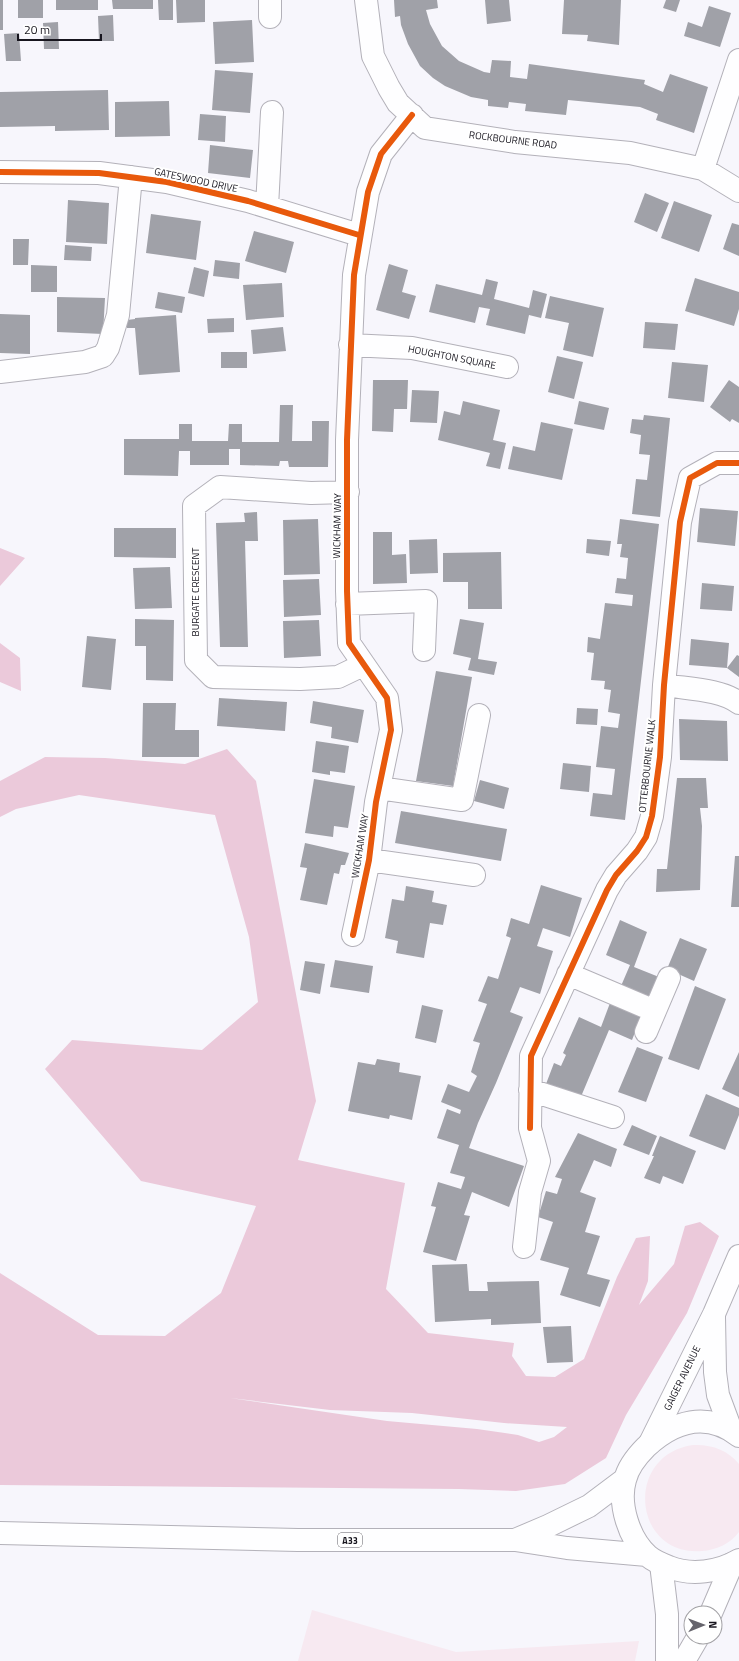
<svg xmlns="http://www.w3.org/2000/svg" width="739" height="1661" viewBox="0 0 739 1661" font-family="'Titillium Web',sans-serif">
	<rect width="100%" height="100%" fill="#f7f6fc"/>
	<!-- green -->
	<path fill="#f7e9f1" d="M693 1445C711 1444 728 1450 739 1464V1532C730 1544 716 1550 702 1551 633 1557 623 1455 693 1445Z
		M312 1610 456 1652 639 1641 635 1661H298Z"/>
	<!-- forest -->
	<path fill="#ebc9da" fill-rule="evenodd" d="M0 548 25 558 0 586Z
		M0 643 20 658 21 691 0 682Z
		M227 749 256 781 316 1101 298 1160 405 1183 386 1289 428 1333 514 1343 512 1356 526 1376 555 1377 584 1359 617 1277 636 1238 650 1236 648 1281 639 1305 674 1264 685 1226 700 1222 719 1236 687 1313 626 1415 606 1458 565 1484 516 1491 459 1489 0 1485V1273L98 1335 165 1336 221 1293 256 1206 141 1181 45 1069 72 1040 202 1050 258 1002 249 937 215 815 79 795 16 809 0 817V781L45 757 105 758 185 764ZM230 1398 330 1410 412 1413 504 1423 567 1427 554 1437 539 1442 518 1435 477 1429 387 1421Z"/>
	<!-- building -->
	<path fill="#a0a1a8" d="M0 0H3V30H0Z
		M18 0H43V18H18Z
		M56 0H98V10H56Z
		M112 0H153V9H113Z
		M158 0H173V20H159Z
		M176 0H205V22L177 23Z
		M394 0H437L438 8 426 10 430 24 442 46 459 61 484 72 490 73 492 60 511 61 510 77 527 79 529 64 645 80 644 84 663 92 670 74 708 87 694 133 656 120 658 114 640 107 568 100 566 115 525 111 526 104 509 102 508 108 488 106V100L471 97 445 86 433 78 420 66 408 44 401 25 400 16 395 17Z
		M485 0H509L511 21 487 24Z
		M564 0H621L619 45 587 41 588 35 562 34Z
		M666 0H680L676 12 663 8Z
		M709 6 731 13 720 47 684 36 688 22 702 27Z
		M113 15 114 41H99L98 16Z
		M252 20 254 62 215 64 213 22Z
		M58 22 59 49H44L43 23Z
		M19 33 21 61H6L4 34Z
		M215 70 253 73 250 113 212 110Z
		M108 90 109 130 55 131V126L0 127V92Z
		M169 101 170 136 115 137V102Z
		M200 114 226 116 225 142 198 140Z
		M210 145 253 150 250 178 208 173Z
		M645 193 669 203 657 232 634 222Z
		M68 200 109 203 107 244 66 242Z
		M674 201 712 215 699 252 661 238Z
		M151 214 201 221 196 260 146 253Z
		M732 223 739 225V256L723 249Z
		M254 231 294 242 286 273 245 261Z
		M13 239H29L28 265H13Z
		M65 245 92 247 91 261 64 260Z
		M215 260 240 263 239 279 213 276Z
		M389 264 408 270 402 292 416 296 409 319 376 310Z
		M31 265 57 266V292H31Z
		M194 267 209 271 204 297 188 293Z
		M695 278 739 292V309L734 326 685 311Z
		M486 279 498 282 494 299 529 308 533 290 547 294 541 318 529 315 525 334 486 325 490 309 479 307 475 323 429 312 436 284 482 295Z
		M282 283 284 317 246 320 243 285Z
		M158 292 185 297 182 313 155 308Z
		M550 296 604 308 593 357 563 350 569 323 545 318Z
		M57 297 105 298 103 334 57 332Z
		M0 314 30 315V354L0 353Z
		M176 315 180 372 139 375 135 328H127V320L135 319V318Z
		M234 318V332L208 333 207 319Z
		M645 322 678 324 675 350 643 348Z
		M283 327 286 351 253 354 251 330Z
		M221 352H247V368H221Z
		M557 356 583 362 574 399 548 392Z
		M672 362 708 365 704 402 668 398Z
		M373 380H408L407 409H394L393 432 372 431Z
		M729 380 739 387V423L732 419 730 422 710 407Z
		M412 390 439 391 437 423 410 422Z
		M463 401 500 410 493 440 506 443 500 469 486 466 490 453 438 440 444 411 460 415Z
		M579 401 609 408 604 430 574 424Z
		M280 405H293L292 441H312V421H329L328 467H289L288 461H280L279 466 240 465V449H229V465H190V451H179L178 476 124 475V439H179V424H192V441H228L229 424H242V442H279Z
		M644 415 670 418 660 517 632 514 636 479 647 480 650 455 639 454 641 435 630 433 632 419 643 420Z
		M541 422 573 429 562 480 508 469 513 446 535 451Z
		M700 508 738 511 735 546 697 542Z
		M257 512 258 541H245L248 647H220L216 523 245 522 244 513Z
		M318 519 320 574 284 575 283 520Z
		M620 519 659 524 625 820 590 816 593 793 612 795 615 769 596 767 601 726 618 728 620 714 608 712 611 690 604 689 605 681 591 680 594 653 587 652 588 637 600 639 605 603 632 606 633 595 615 593 617 578 626 579 628 558 620 557 622 544H617Z
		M114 528H176V558L114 557Z
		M373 532H392V555L406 554 407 583 373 584Z
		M437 539 438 573 410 574 409 540Z
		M587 539 611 541 609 556 586 553Z
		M501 552 502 609H468V582H443V553Z
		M170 567 172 608 135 609 133 568Z
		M319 579 321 615 284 617 283 580Z
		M702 583 734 586 732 611 700 609Z
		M135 619 174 620 173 681 146 680V646H135Z
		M460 619 484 623 478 659 497 662 494 675 468 670 471 658 453 654Z
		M319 620 321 656 284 658 283 621Z
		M87 636 116 639 111 690 82 687Z
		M691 639 729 643 727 668 737 655 739 656V677L727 668 689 665Z
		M436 671 472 677 453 786 416 781Z
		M219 698 287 702 285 731 217 726Z
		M313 701 364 710 358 743 331 738 332 727 310 723Z
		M143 703H176L175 730H199V757H142Z
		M577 708 598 709 597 725 576 724Z
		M679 719 727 721 728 761 680 760Z
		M316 741 349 746 345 773 330 771V775L312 772Z
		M563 763 591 766 589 792 560 789Z
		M677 778H706L708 808H700L702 826 700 890 656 892 657 869H667Z
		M314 779 355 786 348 828 334 826 333 837 305 833Z
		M480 780 509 788 504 809 474 801Z
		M401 811 507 829 501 861 395 843Z
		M305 843 349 853 345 865H341L339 874 334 873 327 905 300 900 307 868 300 867Z
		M735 856H739V907H731Z
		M541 885 582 898 570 937 543 928 537 946 553 951 540 994 520 987 510 1012 523 1017 496 1083 478 1123 469 1148 524 1166 509 1207 472 1192 464 1215 470 1216 456 1261 423 1252 436 1207 431 1206 438 1182 461 1189 465 1177 450 1173 459 1145 437 1138 447 1109 460 1114 461 1110 441 1102 448 1084 469 1092 477 1076 471 1072 480 1043 473 1041 487 1004 478 1001 488 976 498 979 511 938 506 936 511 918 529 924Z
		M406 886 434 891 432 902 447 905 443 925 430 923 424 958 396 953 398 941 385 938 392 899 404 901Z
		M620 920 647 932 634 967 659 977 650 1000 621 986 630 965 606 955Z
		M680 938 707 949 694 981 667 969Z
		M335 960 373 966 369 993 330 987Z
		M305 961 325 964 320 994 300 990Z
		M695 986 726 999 699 1070 668 1059Z
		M610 1003 641 1017 632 1040 609 1030 580 1099 546 1084 554 1063 561 1066 566 1055 563 1053 579 1017 601 1027Z
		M422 1005 443 1010 436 1043 415 1038Z
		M637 1047 663 1057 646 1102 618 1092Z
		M739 1052V1097L722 1089Z
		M377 1059 400 1063 399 1072 421 1076 412 1120 390 1115 389 1119 348 1111 358 1062 375 1065Z
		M706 1094 739 1108V1115L725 1150 689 1136Z
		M632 1125 657 1136 649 1155 623 1145Z
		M578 1133 617 1149 611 1167 594 1160 580 1192 596 1198 585 1232 600 1236 587 1274 610 1280 600 1307 560 1295 569 1268 540 1260 553 1222 538 1217 546 1191 557 1194 562 1179 555 1177Z
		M660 1136 696 1151 683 1184 663 1176 660 1184 644 1178 654 1156H652Z
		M467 1264 469 1291H488L487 1282 539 1281 541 1323 491 1325V1319L435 1322 432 1265Z
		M571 1326 573 1362 547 1363 543 1327Z"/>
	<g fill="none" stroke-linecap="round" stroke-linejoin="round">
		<!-- minor casing -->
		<g stroke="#b3b1b9" stroke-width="24">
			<path id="minor" d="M270 0V17
				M366 0 373 56 389 88 398 103 425 128 515 142 630 153 703 169 739 191
				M703 169 739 60
				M0 172 99 173 167 182 248 201 359 235
				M267 207 272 112
				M350 345 412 348 507 367
				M0 372 85 362 103 356 108 348 118 315 131 177
				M348 492 311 493 220 487 194 506 196 660 213 677 300 679 338 677 363 665
				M347 604 426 601 424 650
				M664 685C687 689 721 689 739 703
				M379 788 462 800 479 715
				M369 860 474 875
				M353 935 369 860 376 802 391 730 387 698 349 643 347 591V440L354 275 368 192 381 154 412 115
				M568 974 655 1011
				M646 1032 669 978
				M530 1090 613 1117
				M524 1247 530 1192 539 1161 530 1128 531 1056 607 890 616 875 637 851 646 837 652 816 660 757 664 685 680 522 690 478 717 463H739
				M714 1317 715 1372 718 1395 731 1430
				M650 1443 714 1314 739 1256
				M661 1564 667 1614V1661
				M711 1613 732 1564
				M684 1661 698 1637"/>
		</g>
		<!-- highway casing -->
		<g stroke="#b3b1b9" stroke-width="24">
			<path id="highway" d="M739 1436C707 1411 674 1421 646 1447 637 1456 628 1467 625 1480 618 1504 629 1539 648 1556 654 1561 661 1564 669 1567 691 1576 719 1572 739 1560
				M0 1533 298 1540H515L567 1548 647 1555
				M515 1540 548 1526 589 1506 625 1479"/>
		</g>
		<!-- minor -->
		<use href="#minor" stroke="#fefeff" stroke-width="22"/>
		<!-- highway -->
		<use href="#highway" stroke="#fefeff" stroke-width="22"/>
		<!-- cycleway casing -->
		<g stroke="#fff" stroke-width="8">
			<path id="cycleway" d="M0 172 99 173 167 182 248 201 359 235
				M353 935 369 860 376 802 391 730 387 698 349 643 347 591V440L354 275 368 192 381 154 412 115
				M530 1128 531 1056 607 890 616 875 637 851 646 837 652 816 660 757 664 685 680 522 690 478 717 463H739"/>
		</g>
		<!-- cycleway -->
		<use href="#cycleway" stroke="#e8590c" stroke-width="6"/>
	</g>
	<g text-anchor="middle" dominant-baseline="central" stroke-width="4" stroke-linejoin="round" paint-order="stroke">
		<!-- shield labels -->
		<rect fill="#fff" stroke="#5d5b62" stroke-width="1" x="338" y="1533" width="24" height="14" rx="3"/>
		<g font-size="9" font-weight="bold" fill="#17151e">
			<text x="350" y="1540">A33</text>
		</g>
		<!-- street labels -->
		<g font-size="10" fill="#17151e" stroke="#fff">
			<text transform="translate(513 140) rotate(7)">ROCKBOURNE ROAD</text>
			<text transform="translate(196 180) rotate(12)">GATESWOOD DRIVE</text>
			<text transform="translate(452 357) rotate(11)">HOUGHTON SQUARE</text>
			<text transform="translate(337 526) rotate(-89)">WICKHAM WAY</text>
			<text transform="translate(195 592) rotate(-90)">BURGATE CRESCENT</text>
			<text transform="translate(647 766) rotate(-84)">OTTERBOURNE WALK</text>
			<text transform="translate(360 846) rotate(-81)">WICKHAM WAY</text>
			<text transform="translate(682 1378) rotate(-64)">GAIGER AVENUE</text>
		</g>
	</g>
	<!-- north arrow -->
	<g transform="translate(703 1625) rotate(89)"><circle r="19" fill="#ffffff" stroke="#a2a1a5"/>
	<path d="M0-3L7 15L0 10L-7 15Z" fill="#65646c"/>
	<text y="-6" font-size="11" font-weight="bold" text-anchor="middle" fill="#17151e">N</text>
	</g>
	<!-- scale -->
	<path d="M18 34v6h83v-6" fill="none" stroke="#17151e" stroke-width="2"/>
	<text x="24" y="34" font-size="12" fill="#17151e" stroke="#ffffff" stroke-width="3" paint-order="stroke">20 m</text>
</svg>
